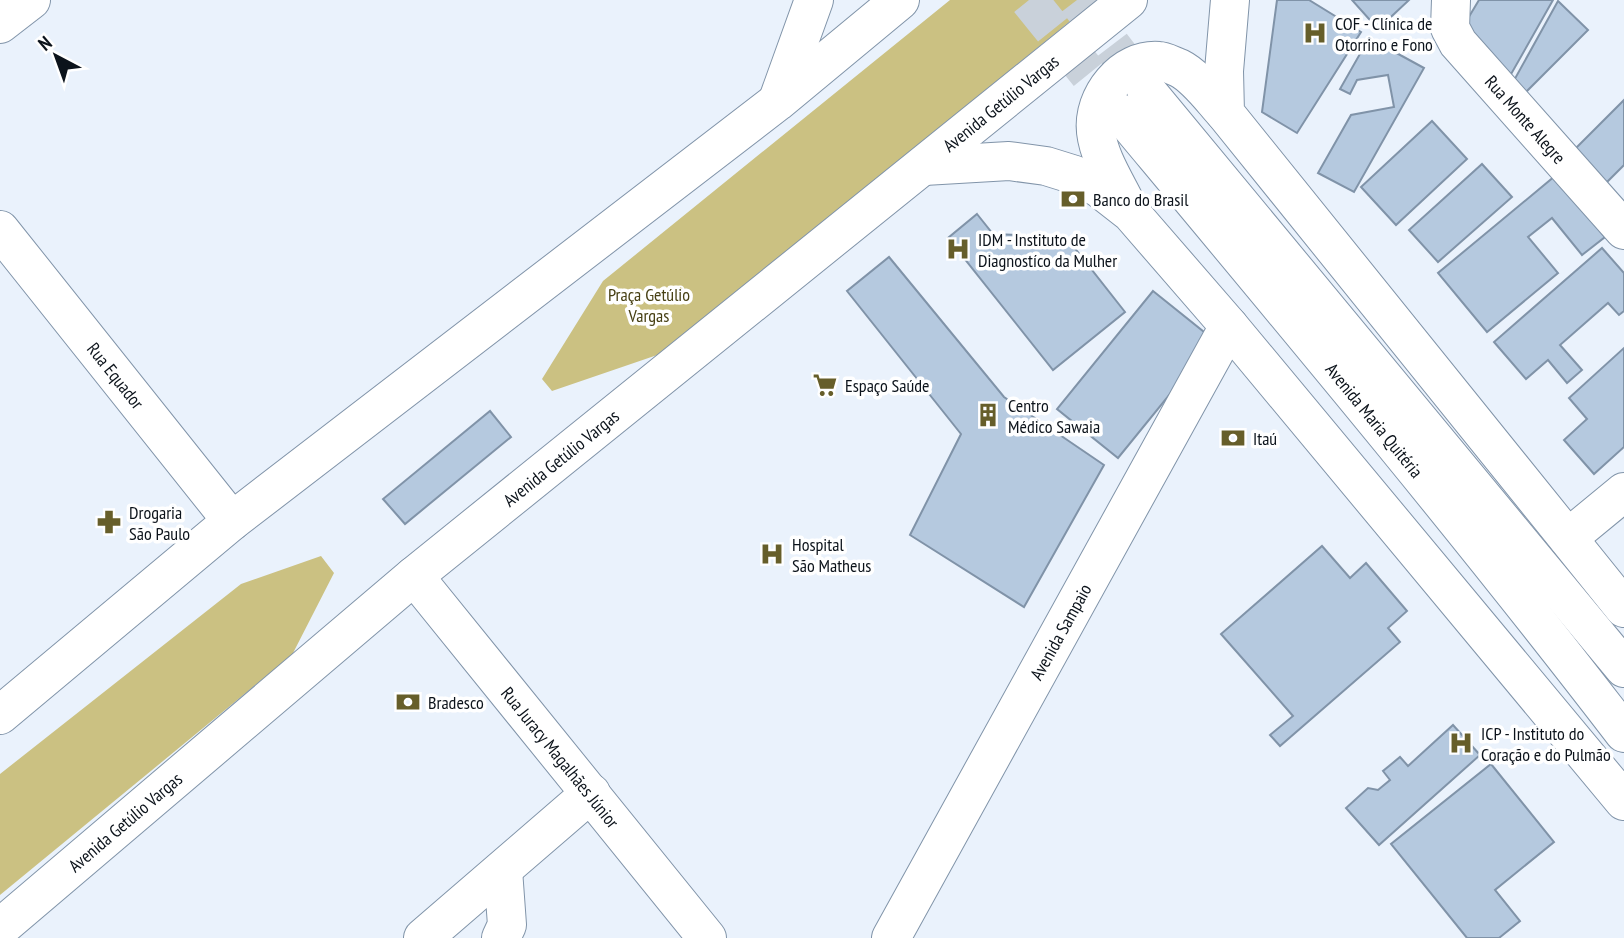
<svg xmlns="http://www.w3.org/2000/svg" width="1624" height="938" viewBox="0 0 1624 938" font-family="'PT Sans Narrow',sans-serif">
	<rect width="100%" height="100%" fill="#eaf2fc"/>
	<!-- green -->
	<path fill="#cbc182" d="M950 0H1096L666 352 552 391 542 379 603 281Z
		M321 556 334 573 292 655 0 895V774L241 584Z"/>
	<!-- building -->
	<path fill="#b5c9df" stroke="#8093a8" stroke-width="2" d="M1277 0H1309L1361 32 1297 133 1262 112Z
		M1352 0H1409L1378 29Z
		M1479 0H1553L1510 76 1461 30Z
		M1558 1 1588 30 1523 95 1512 84Z
		M1369 38 1424 68 1354 192 1318 173 1351 115 1394 107 1388 75 1357 80 1350 94 1340 89Z
		M1624 100V165L1606 183 1573 151Z
		M1432 121 1467 159 1396 225 1361 187Z
		M1482 164 1512 197 1438 262 1409 230Z
		M1555 176 1605 237 1582 255 1552 218 1528 237 1558 273 1487 332 1438 273Z
		M977 214 993 234 1066 237 1125 312 1053 370 948 238Z
		M1602 248 1624 273V311L1619 315 1608 303 1560 345 1582 370 1567 383 1548 360 1526 379 1494 342Z
		M889 257 1004 397 1104 465 1024 607 910 535 961 434 847 291Z
		M1153 291 1214 340 1118 458 1057 409Z
		M1624 348V447L1594 474 1564 440 1587 419 1569 398Z
		M490 411 511 437 405 524 383 499Z
		M1322 546 1350 578 1366 563 1407 611 1388 628 1400 642 1280 746 1270 735 1293 716 1221 634Z
		M1453 725 1480 755 1379 845 1346 808 1368 788 1378 790 1390 780 1383 771 1400 757 1408 766Z
		M1491 764 1554 842 1495 890 1520 921 1499 938H1467L1391 844Z"/>
	<g fill="none" stroke-linecap="round" stroke-linejoin="round">
		<!-- major-tunnel -->
		<path stroke="#c9d1da" stroke-width="38" stroke-dasharray="38 19" stroke-linecap="butt" d="M1029 0 1120 113
			M1077 0 1146 90"/>
		<!-- minor casing -->
		<g stroke="#8194a9" stroke-width="40">
			<g id="minor">
				<path id="s1" d="M1451 0 1450 28 1458 43 1624 230"/>
				<path d="M0 24 31 0"/>
				<path id="s2" d="M0 230 232 521"/>
				<path d="M1568 538 1624 492"/>
				<path id="s3" d="M414 576 707 938"/>
				<path d="M423 938 591 793"/>
				<path d="M501 938 507 925 503 870"/>
				<path id="s4" d="M891 938 1229 326"/>
			</g>
		</g>
		<!-- major casing -->
		<g stroke="#8194a9" stroke-width="40">
			<g id="major">
				<path d="M1230 0 1224 71 1225 113 1624 608"/>
				<path d="M1146 90 1624 668"/>
				<path d="M778 100 814 0"/>
				<path id="s5" d="M1120 113C1290 317 1462 522 1624 733"/>
				<path d="M924 166 1009 161 1046 166 1075 175 1099 188 1131 213 1229 326 1624 801"/>
				<path d="M1127 206C1116 183 1099 158 1096 132 1092 97 1123 58 1159 61 1165 61 1173 66 1179 68 1197 77 1212 99 1225 113"/>
				<path d="M0 715 232 521 777 102 900 0"/>
				<path id="s6" d="M0 928 414 576 1128 0"/>
			</g>
		</g>
		<!-- minor -->
		<use href="#minor" stroke="#fff" stroke-width="38"/>
		<!-- major -->
		<use href="#major" stroke="#fff" stroke-width="38"/>
	</g>
	<!-- icons -->
	<defs>
		<g id="hospital-bare" transform="scale(1.89)"><path d="M-5-5h3v3.5h4V-5h3V5h-3V1.5h-4V5h-3Z" fill="#665e2a" stroke="#fff" stroke-width="2.5" paint-order="stroke"/></g>
		<g id="bank-bare" transform="scale(1.89)"><path d="M-6-4H6V4H-6ZM0-2.3a2.3 2.3 0 1 0 0 4.6a2.3 2.3 0 1 0 0-4.6Z" fill="#665e2a" stroke="#fff" stroke-width="2.5" paint-order="stroke"/></g>
		<g id="supermarket-bare" transform="scale(1.89)"><path d="M-6-5.5h2.5l.6 2H6L4.5 2H-2.5L-4.4-4H-6ZM-1.5 3.2a1.3 1.3 0 1 0 .1 0ZM3 3.2a1.3 1.3 0 1 0 .1 0Z" fill="#665e2a" stroke="#fff" stroke-width="2.5" paint-order="stroke"/></g>
		<g id="building-bare" transform="scale(1.89)"><path d="M-4-6H4V6H1V3H-1V6H-4ZM-2.5-4.3h1.7v1.8h-1.7ZM.8-4.3h1.7v1.8H.8ZM-2.5-1h1.7V.8h-1.7ZM.8-1h1.7V.8H.8Z" fill="#665e2a" stroke="#fff" stroke-width="2.5" paint-order="stroke"/></g>
		<g id="pharmacy-bare" transform="scale(1.89)"><path d="M-2-6h4v4h4v4h-4v4h-4v-4h-4v-4h4Z" fill="#665e2a" stroke="#fff" stroke-width="2.5" paint-order="stroke"/></g>
	</defs>
	<g fill-rule="evenodd">
		<use href="#hospital-bare" x="1315" y="33"/>
		<use href="#bank-bare" x="1073" y="199"/>
		<use href="#hospital-bare" x="958" y="249"/>
		<use href="#supermarket-bare" x="825" y="385"/>
		<use href="#building-bare" x="988" y="415"/>
		<use href="#bank-bare" x="1233" y="438"/>
		<use href="#pharmacy-bare" x="109" y="522"/>
		<use href="#hospital-bare" x="772" y="554"/>
		<use href="#bank-bare" x="408" y="702"/>
		<use href="#hospital-bare" x="1461" y="743"/>
	</g>
	<g text-anchor="middle" dominant-baseline="central" stroke-width="7" stroke-linejoin="round" paint-order="stroke">
		<!-- poi labels -->
		<g font-size="18" fill="#0c131b" stroke="#fff" text-anchor="start">
			<text x="1335" y="23">COF - Clínica de<tspan x="1335" dy="21">Otorrino e Fono</tspan></text>
			<text x="1093" y="199">Banco do Brasil</text>
			<text x="978" y="239">IDM - Instituto de<tspan x="978" dy="21">Diagnostíco da Mulher</tspan></text>
			<text x="845" y="385">Espaço Saúde</text>
			<text x="1008" y="405">Centro<tspan x="1008" dy="21">Médico Sawaia</tspan></text>
			<text x="1253" y="438">Itaú</text>
			<text x="129" y="512">Drogaria<tspan x="129" dy="21">São Paulo</tspan></text>
			<text x="792" y="544">Hospital<tspan x="792" dy="21">São Matheus</tspan></text>
			<text x="428" y="702">Bradesco</text>
			<text x="1481" y="733">ICP - Instituto do<tspan x="1481" dy="21">Coração e do Pulmão</tspan></text>
		</g>
		<!-- street labels -->
		<g font-size="18" fill="#0c131b" stroke="#fff">
			<text stroke="none"><textPath href="#s6" startOffset="1297">Avenida Getúlio Vargas</textPath></text>
			<text stroke="none"><textPath href="#s1" startOffset="147">Rua Monte Alegre</textPath></text>
			<text stroke="none"><textPath href="#s2" startOffset="186">Rua Equador</textPath></text>
			<text stroke="none"><textPath href="#s5" startOffset="399">Avenida Maria Quitéria</textPath></text>
			<text stroke="none"><textPath href="#s6" startOffset="732">Avenida Getúlio Vargas</textPath></text>
			<text stroke="none"><textPath href="#s4" startOffset="350">Avenida Sampaio</textPath></text>
			<text stroke="none"><textPath href="#s3" startOffset="233">Rua Juracy Magalhães Júnior</textPath></text>
			<text stroke="none"><textPath href="#s6" startOffset="164">Avenida Getúlio Vargas</textPath></text>
		</g>
		<!-- park labels -->
		<g font-size="18" fill="#474014" stroke="#fff">
			<text x="649" y="294">Praça Getúlio<tspan x="649" dy="21">Vargas</tspan></text>
		</g>
	</g>
	<!-- north arrow -->
	<g transform="translate(56 56) rotate(319)" stroke="#ffffff" stroke-width="5" paint-order="stroke">
	<path d="M0-5L12 26L0 18L-12 26Z" fill="#0c131b"/>
	<text y="-10" font-size="19" font-weight="bold" text-anchor="middle" fill="#0c131b">N</text>
	</g>
</svg>
